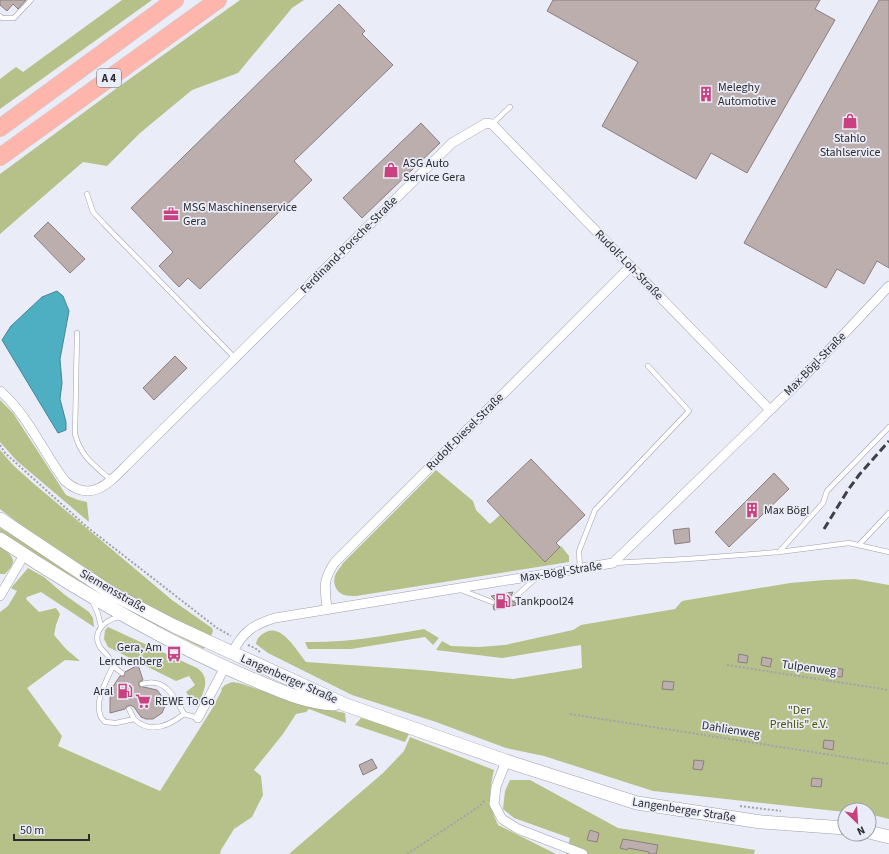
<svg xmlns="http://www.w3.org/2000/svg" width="889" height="854" viewBox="0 0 889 854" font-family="'Source Sans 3',sans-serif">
	<rect width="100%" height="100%" fill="#eaecf8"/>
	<!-- green -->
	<path fill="#b5c188" d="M122 0H152L0 109V79L16 67 23 72Z
		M240 0H304L292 8 238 73 192 90 140 133 107 166 83 162 0 234V174L117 88Z
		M0 400 13 413 66 495 78 500 87 502 89 522 17 461 0 442Z
		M0 450 13 465 33 483 172 600 212 628 213 631 211 636C135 602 65 560 0 509Z
		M436 470 473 501 476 510 490 524 500 515 545 561 561 546 569 556V562L356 596C347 596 339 596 335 586 334 583 334 579 335 576 336 572 341 567 343 563Z
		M0 528 205 646 204 649 122 608 0 533Z
		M0 547C13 556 19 560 5 574H0Z
		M28 568 44 577 65 595 89 612 93 618 94 627 41 592 27 597 26 599 39 612 56 608 60 614 56 625 54 635 66 649 80 661 65 660 27 688 62 736 58 746 160 791 212 709 222 690 221 689 225 685 232 682 239 683 306 705 345 713 346 723 309 709 306 712 296 714 283 734 254 770 261 776 263 795 252 817 234 829 221 850 220 854H0V612L8 606 17 591 11 588Z
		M855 579 889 585V819L869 814V810H845V812L653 791 544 756 506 748 436 722 352 695 268 653 256 644C257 638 260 635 266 632 282 624 297 651 306 662L421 670 513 679 582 668 581 645 502 658 436 650 442 641 451 646 479 647 505 645 573 630 581 625 675 609 682 601 790 583 825 580Z
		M108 627 197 668C211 678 204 690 199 703L193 702 186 692 195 685 189 676 176 681 108 647 104 639 105 630Z
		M424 629 439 638 433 645 425 637 351 649H308L305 642C345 643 384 636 424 629Z
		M361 718 365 719 409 734 405 742 355 725Z
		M410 737 494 770C489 793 488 803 498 825L556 854H289L383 773 404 751Z
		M510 780H530L618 828 755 850 754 854H566L570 838 514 818 503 809 505 791Z"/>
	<!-- water -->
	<path fill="#4eaec2" stroke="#438796" d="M57 291 63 296 69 311 60 359 62 383 60 399 66 422V430L58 433 2 340 11 326 42 297Z"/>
	<!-- building -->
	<path fill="#bcaead" stroke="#8b7e7d" d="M0 0H26L18 9 13 4 7 11 0 5Z
		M553 0H820L815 9 835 20 747 173 711 153 696 179 602 126 638 62 547 11Z
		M879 0H889V268L877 261 864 284 837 269 826 288 744 243Z
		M339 4 365 31 362 34 393 65 294 161 312 180 200 289 188 278 179 287 159 266 173 252 131 208Z
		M421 123 440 143 362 218 343 198Z
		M48 222 85 259 70 273 34 236Z
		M175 356 187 368 154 400 143 388Z
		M531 459 585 515 556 543 560 547 545 562 487 501Z
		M774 473 789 489 729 547 715 532Z
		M689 528 690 542 675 544 673 530Z
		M513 592 510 598 512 601 515 602 516 605 494 610 493 606 495 604 496 601 491 596Z
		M739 654 748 656 747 663 738 662Z
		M762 657 772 659 770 667 761 665Z
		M138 665 143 680 139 682V686L157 690 164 699 165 706 162 713 153 719H146L141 717 134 707 130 705 126 707 125 709 110 713V698L114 685 120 676H124L125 672Z
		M833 668 843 669 842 677 832 676Z
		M663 681 674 682 673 690 662 689Z
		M824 740 834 741 833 750 823 748Z
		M372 759 377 768 363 775 359 765Z
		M694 760 704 761 702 770 693 769Z
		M812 778 822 779 821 787 811 786Z
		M590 830 599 833 597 842 587 840Z
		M623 839 658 845 656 854H649V852L628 848 627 850 620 848Z"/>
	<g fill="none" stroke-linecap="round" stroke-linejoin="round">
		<!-- lane casing -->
		<g stroke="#9ea0ab" stroke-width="5.5">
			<path id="lane" d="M0 16 2 18H14L31 0
				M492 124 510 107
				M87 194 93 212 104 224 235 358
				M77 333 75 434C81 457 94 465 111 480
				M859 545 889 513
				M779 552 823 503 827 491 889 427
				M613 563 687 559 779 552 849 543 889 552
				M580 569 579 551 595 510 689 411 648 366
				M461 590 492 602
				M514 598 536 578
				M92 600 98 614 101 627
				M121 617C108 618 92 630 99 645 100 649 105 652 107 655 110 658 111 662 113 666 107 680 95 699 100 714 100 717 103 720 105 722L116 723 134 719C150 734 169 726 184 714L198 718
				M113 666 122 673
				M142 684C165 677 174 696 184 714
				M129 709 134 719"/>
		</g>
		<!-- street casing -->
		<g stroke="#9ea0ab" stroke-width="10">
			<path id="street" d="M0 391C28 415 43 452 65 481 91 504 109 483 128 464L452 143 486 123 492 124 770 410
				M0 596 24 555
				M327 609C325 587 322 581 335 562L630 267
				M232 653C243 632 252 625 275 618L613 563 797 384 889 286
				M198 718 225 667
				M506 761 496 787 494 804 502 819 518 829 583 854"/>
		</g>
		<!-- secondary casing -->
		<g stroke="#9ea0ab" stroke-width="14">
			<path id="secondary" d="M0 519 111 593 174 626 346 705 506 761 637 803 761 822 845 828
				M0 539C79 591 161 640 247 677 277 689 301 702 334 704
				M869 832 889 837"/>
		</g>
		<!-- highway casing -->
		<g stroke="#cccccd" stroke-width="18">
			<path id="highway" d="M0 128 175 0
				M0 157 218 0"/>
		</g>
		<!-- path -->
		<path stroke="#a0a2ab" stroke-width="2" stroke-dasharray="2 2" stroke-linecap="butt" d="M0 445 5 453 87 527 217 628 231 636
			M248 645 255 648 261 653
			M727 665 889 690
			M570 714 889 764
			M740 806 781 811
			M407 854 480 806 485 800"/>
		<!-- lane -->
		<use href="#lane" stroke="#fff" stroke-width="4.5"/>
		<!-- street -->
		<use href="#street" stroke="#fff" stroke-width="9"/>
		<!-- secondary -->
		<use href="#secondary" stroke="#fff" stroke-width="13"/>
		<!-- highway -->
		<use href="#highway" stroke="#feb5ab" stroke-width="17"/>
		<!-- rail -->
		<path stroke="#3e3f44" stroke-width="3" stroke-dasharray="8 4" stroke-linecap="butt" d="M824 529 848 490 859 475 889 441"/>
	</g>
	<!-- icons -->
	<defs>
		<g id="building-bare" transform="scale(1.2)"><path d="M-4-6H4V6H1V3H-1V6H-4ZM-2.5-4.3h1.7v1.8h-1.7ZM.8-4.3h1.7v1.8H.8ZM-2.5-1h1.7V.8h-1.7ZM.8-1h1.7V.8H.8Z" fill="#c9417f" stroke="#eaecf8" stroke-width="2.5" paint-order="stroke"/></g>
		<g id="shop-bare" transform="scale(1.2)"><path d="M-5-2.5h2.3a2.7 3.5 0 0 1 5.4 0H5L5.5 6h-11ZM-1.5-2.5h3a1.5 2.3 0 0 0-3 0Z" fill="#c9417f" stroke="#eaecf8" stroke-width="2.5" paint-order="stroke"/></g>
		<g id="office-bare" transform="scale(1.2)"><path d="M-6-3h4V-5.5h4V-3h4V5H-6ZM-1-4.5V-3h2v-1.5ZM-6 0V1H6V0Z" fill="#c9417f" stroke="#eaecf8" stroke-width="2.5" paint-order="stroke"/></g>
		<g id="fuel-bare" transform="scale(1.2)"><path d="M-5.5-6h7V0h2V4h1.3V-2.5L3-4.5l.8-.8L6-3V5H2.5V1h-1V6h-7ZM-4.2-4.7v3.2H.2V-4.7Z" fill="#c9417f" stroke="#eaecf8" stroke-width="2.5" paint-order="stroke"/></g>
		<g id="bus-bare" transform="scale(1.2)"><path d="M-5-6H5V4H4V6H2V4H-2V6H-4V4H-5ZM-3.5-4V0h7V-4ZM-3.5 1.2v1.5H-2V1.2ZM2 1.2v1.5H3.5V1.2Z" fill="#c9417f" stroke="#eaecf8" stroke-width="2.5" paint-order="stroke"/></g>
		<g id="supermarket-bare" transform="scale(1.2)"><path d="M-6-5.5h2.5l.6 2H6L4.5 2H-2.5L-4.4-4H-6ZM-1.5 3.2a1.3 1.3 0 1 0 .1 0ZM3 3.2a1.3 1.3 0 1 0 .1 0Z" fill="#c9417f" stroke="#eaecf8" stroke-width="2.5" paint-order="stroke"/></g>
	</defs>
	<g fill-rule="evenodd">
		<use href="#building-bare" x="706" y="94"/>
		<use href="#shop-bare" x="850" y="121"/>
		<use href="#shop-bare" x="391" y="170"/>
		<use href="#office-bare" x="171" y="214"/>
		<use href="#building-bare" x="752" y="510"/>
		<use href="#fuel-bare" x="503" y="601"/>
		<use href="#bus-bare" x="174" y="654"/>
		<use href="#fuel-bare" x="125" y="691"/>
		<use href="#supermarket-bare" x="143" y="701"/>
	</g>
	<g text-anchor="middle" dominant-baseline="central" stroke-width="3.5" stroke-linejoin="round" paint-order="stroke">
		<!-- shield labels -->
		<rect fill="#eaecf8" stroke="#64656b" stroke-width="1" x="97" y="69" width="24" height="18" rx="3"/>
		<g font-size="11" font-weight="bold" fill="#2a2b2f">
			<text x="109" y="78">A 4</text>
		</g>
		<!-- poi labels -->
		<g font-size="12" fill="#2a2b2f" stroke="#eaecf8" text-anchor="start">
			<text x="718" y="87">Meleghy<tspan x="718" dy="14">Automotive</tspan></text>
			<text x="850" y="138" text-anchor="middle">Stahlo<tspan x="850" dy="14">Stahlservice</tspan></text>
			<text x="403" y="163">ASG Auto<tspan x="403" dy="14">Service Gera</tspan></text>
			<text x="183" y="207">MSG Maschinenservice<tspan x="183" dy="14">Gera</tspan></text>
			<text x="764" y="510">Max Bögl</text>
			<text x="515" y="601">Tankpool24</text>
			<text x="162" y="647" text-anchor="end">Gera, Am<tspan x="162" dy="14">Lerchenberg</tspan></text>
			<text x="113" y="691" text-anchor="end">Aral</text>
			<text x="155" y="701">REWE To Go</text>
		</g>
		<!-- street labels -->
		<g font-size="12" fill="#2a2b2f" stroke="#eaecf8">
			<text transform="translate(349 245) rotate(-45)">Ferdinand-Porsche-Straße</text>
			<text transform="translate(629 265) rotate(46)">Rudolf-Loh-Straße</text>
			<text transform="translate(815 364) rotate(-46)">Max-Bögl-Straße</text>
			<text transform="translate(465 432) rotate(-45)">Rudolf-Diesel-Straße</text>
			<text transform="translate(561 572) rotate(-9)">Max-Bögl-Straße</text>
			<text transform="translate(113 591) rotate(30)">Siemensstraße</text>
			<text transform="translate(809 668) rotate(8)">Tulpenweg</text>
			<text transform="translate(289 679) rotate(24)">Langenberger Straße</text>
			<text transform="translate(731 730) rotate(9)">Dahlienweg</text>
			<text transform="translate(684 810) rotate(9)">Langenberger Straße</text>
		</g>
		<!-- park labels -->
		<g font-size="12" fill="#495400" stroke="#eaecf8">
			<text x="799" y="710">"Der<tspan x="799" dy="14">Prehlis" e.V.</tspan></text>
		</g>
	</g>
	<!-- north arrow -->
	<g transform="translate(857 822) rotate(155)"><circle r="19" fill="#eaecf8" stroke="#9d9fa8"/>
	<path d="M0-3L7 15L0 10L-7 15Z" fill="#c9417f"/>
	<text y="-6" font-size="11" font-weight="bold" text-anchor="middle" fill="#2a2b2f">N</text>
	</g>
	<!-- scale -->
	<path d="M14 834v6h75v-6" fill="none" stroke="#2a2b2f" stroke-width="2"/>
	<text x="20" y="834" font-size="12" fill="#2a2b2f" stroke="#eaecf8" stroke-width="3" paint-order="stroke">50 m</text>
</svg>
